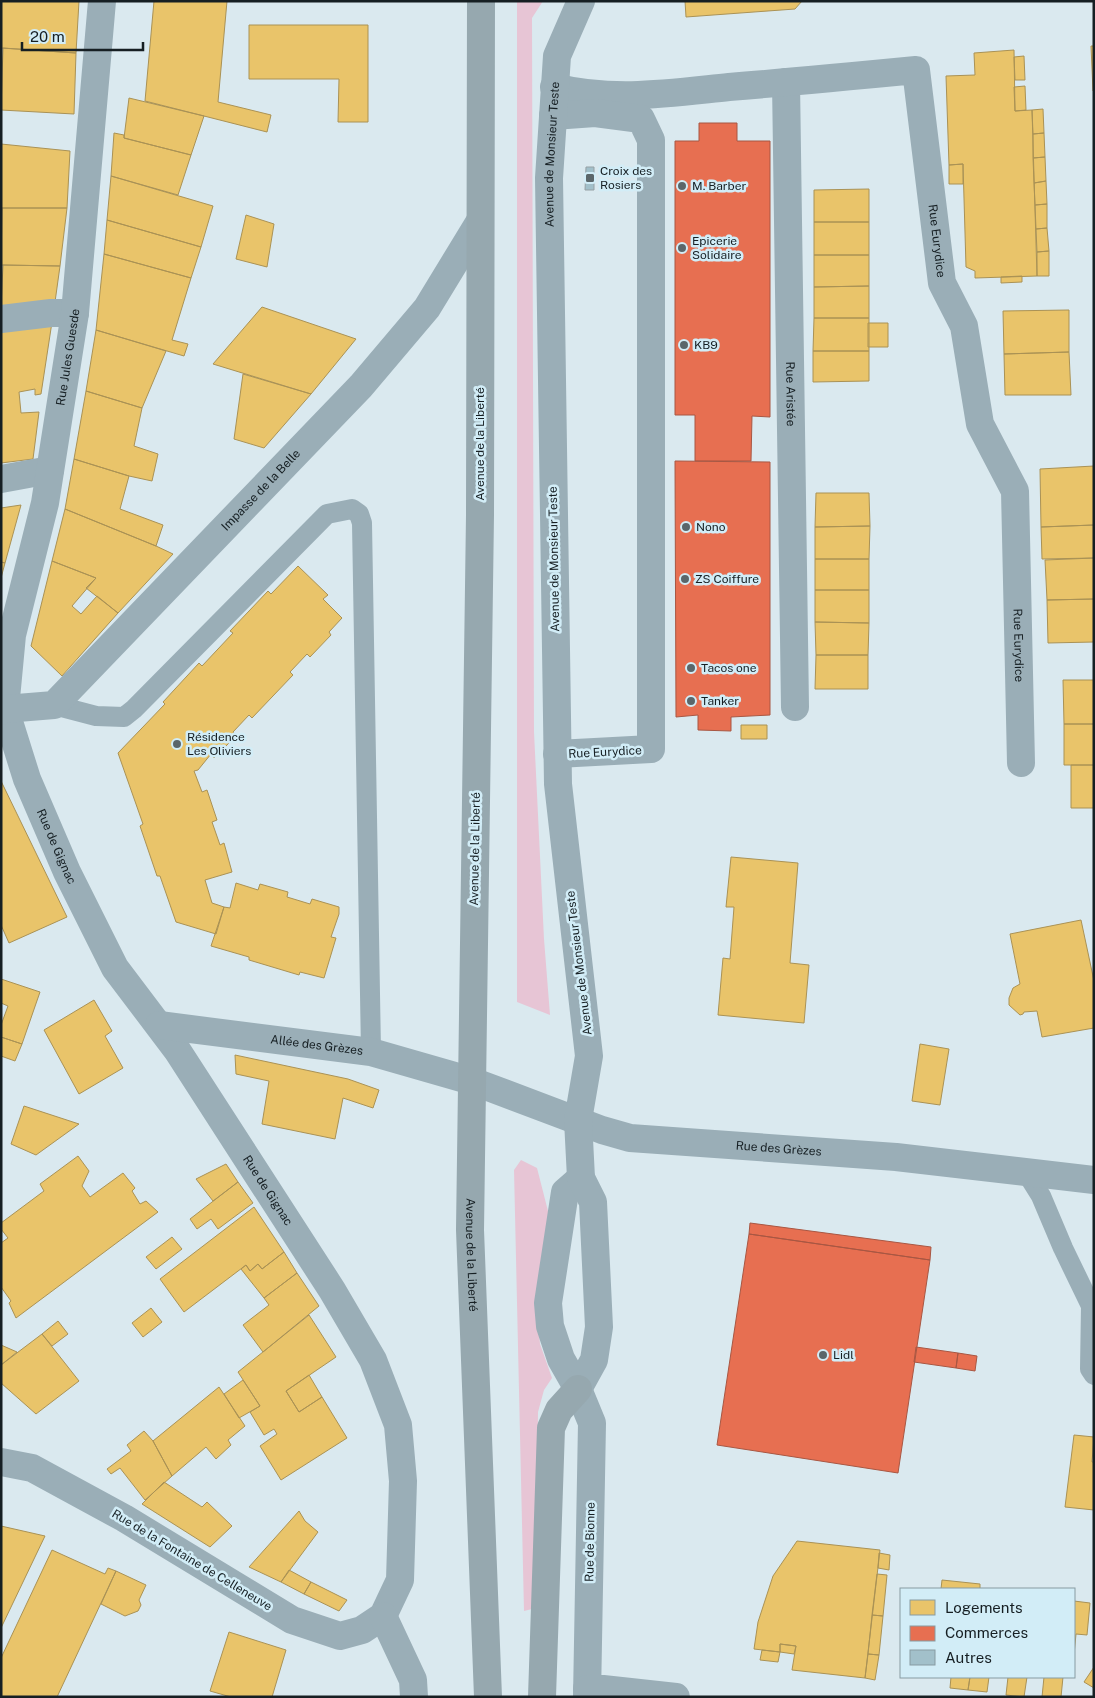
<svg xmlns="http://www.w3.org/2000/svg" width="1095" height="1698" viewBox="0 0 1095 1698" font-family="'Public Sans',sans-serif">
	<rect width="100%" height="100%" fill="#dae9ef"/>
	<!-- green -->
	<path fill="#e7c5d5" d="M517 1H543L532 18 534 732 544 939 550 1015 517 1002Z
		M521 1160 537 1168 549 1215 537 1312 540 1344 552 1378 544 1390 538 1412 536 1608 524 1611 514 1170Z"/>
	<!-- homes -->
	<path fill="#e9c46a" stroke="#aa9255" d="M1 1H79L76 53 1 48Z
		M154 1H227L218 102 271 115 267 132 145 101Z
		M685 1H802L795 9 686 17Z
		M249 25H368V122H338L339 79H249Z
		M1091 46H1094V91H1093Z
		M3 48 76 53 74 114 1 110Z
		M1014 50 1015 111 1032 110 1037 276 975 278V271L966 267 963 164 949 165 946 76 975 75 974 53Z
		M1024 56 1025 80H1015L1014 57Z
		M1025 86 1026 110 1015 111 1014 87Z
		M129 98 204 116 191 155 124 138Z
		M1043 109 1044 133 1033 134 1032 110Z
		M114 133 124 135V138L191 155 178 195 111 176Z
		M1044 133 1045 157 1033 158V134Z
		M1 144 70 151 67 208H1Z
		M1045 157 1046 181 1034 183 1033 158Z
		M963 164V184H949V165Z
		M111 176 213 206 201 247 107 220Z
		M1046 181 1047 204 1035 205 1034 183Z
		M869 189V222H814V190Z
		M1047 204V228L1036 229 1035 205Z
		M2 208H67L60 266 1 265Z
		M246 215 274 224 267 267 236 259Z
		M107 220 201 247 191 278 104 254Z
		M814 222H869V255H814Z
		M1047 228 1049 251 1037 252 1036 229Z
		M1049 251V276H1037V252Z
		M104 254 191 278 172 340 188 344 184 356 96 330Z
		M814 255H869V286L814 287Z
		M3 265 60 266 55 302 1 308Z
		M1022 276V282L1001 283V277Z
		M869 286V318H814V287Z
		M262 307 356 339 311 394 213 364Z
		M1069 310V352L1004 354 1003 311Z
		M814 318H869V351H813Z
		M52 322 41 394 35 395V389L19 392 21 413 39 412 33 459 1 463V327Z
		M868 323H888V347H868Z
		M96 330 166 351 142 408 86 391Z
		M813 351H869V381L813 382Z
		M1069 352 1071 395H1005L1004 354Z
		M243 374 311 394 264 448 234 439Z
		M86 391 142 408 134 446 158 454 152 481 129 476 74 459Z
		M74 459 129 476 120 509 163 525 156 546 65 509Z
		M1094 466V525L1041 527 1040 469Z
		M816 493H869L870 526 815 527Z
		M21 505 5 563 1 562V508Z
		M65 509 156 546 173 554 118 613 86 588 96 578 52 561Z
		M1094 525V558L1042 559 1041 527Z
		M870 526 869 559H815V527Z
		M1094 558V599L1047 600 1045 560Z
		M815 559H869V590H815Z
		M52 561 96 578 72 606 81 614 97 596 118 613 62 676 31 646Z
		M1 562 5 563 1 578Z
		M298 566 328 595 323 599 342 618 329 632 331 635 310 657 307 654 290 672 293 675 252 718 249 715 233 732 236 736 214 758 211 754 198 770 194 771 202 792 207 790 217 820 212 822 220 845 224 843 232 872 205 880 212 903 224 907 216 934 176 922 160 876H157L140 826 143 824 118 753 165 704 163 702 199 663 202 666 233 633 230 631 268 591 271 594Z
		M815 590H869V623L815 622Z
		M1094 599V642L1048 643 1047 600Z
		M815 622 869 623 868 655H816Z
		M816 655H868V689H815Z
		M1063 680H1094V724H1064Z
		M1064 724H1094V765H1064Z
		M741 725H767V739H741Z
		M1071 765H1094V808H1071Z
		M1 781 67 917 9 943 1 925Z
		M731 857 798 863 790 963 809 965 804 1023 718 1015 723 958 730 959 734 907H726Z
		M236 883 258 890 260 884 288 892 287 897 310 904 312 899 339 907V914L331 937 336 938 324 978 300 972 299 975 249 960V957L211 946 224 907 230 908Z
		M1081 920 1094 981V1028L1042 1037 1037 1011 1024 1012 1023 1014 1020 1015 1009 1005V998L1013 988 1020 984 1010 934Z
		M1 979 40 992 22 1044 1 1037V1025L8 1006 1 1003Z
		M94 1000 112 1031 105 1036 123 1068 79 1094 44 1030Z
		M1 1037 22 1044 15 1061 1 1056Z
		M920 1044 949 1049 940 1105 912 1101Z
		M235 1055 348 1079 379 1090 373 1108 343 1098 335 1139 262 1124 269 1081 236 1074Z
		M24 1106 79 1124 36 1155 11 1144Z
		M78 1156 89 1171 82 1186 90 1197 123 1173 135 1188 132 1191 140 1204 146 1201 158 1212 16 1318 9 1303 11 1301 1 1287V1243L8 1238 1 1229V1223L44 1191 40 1184Z
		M226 1164 238 1182 213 1201 196 1179Z
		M238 1182 253 1203 218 1229 211 1219 197 1229 190 1219Z
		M254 1207 284 1252 262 1269 258 1264 250 1271 246 1265 184 1312 160 1279Z
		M172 1237 182 1249 156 1269 146 1257Z
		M284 1252 297 1273 264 1298 241 1269 246 1265 250 1271 258 1264 262 1269Z
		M297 1273 319 1306 263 1352 243 1325 269 1305 264 1298Z
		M151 1308 162 1322 143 1337 132 1323Z
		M309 1315 336 1357 286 1391 299 1412 322 1397 347 1438 281 1480 260 1446 277 1434 274 1429 264 1435 250 1412 260 1406 238 1372Z
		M58 1321 68 1334 52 1346 42 1334Z
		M42 1334 79 1381 36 1414 1 1383V1365Z
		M1 1345 17 1352 1 1365Z
		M309 1375 322 1397 299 1412 286 1391Z
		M243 1380 260 1406 239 1418 224 1394Z
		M219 1387 245 1426 228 1440 231 1445 216 1459 206 1447 172 1476 153 1441Z
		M144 1431 153 1441 172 1476 145 1500 120 1468 111 1474 107 1469 131 1451 127 1445Z
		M1074 1435 1094 1437 1092 1462H1094V1510L1065 1507Z
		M164 1482 202 1507 207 1502 232 1526 210 1547 142 1504Z
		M299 1511 305 1521 318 1532 281 1582 249 1567Z
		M1 1526 45 1536 1 1628Z
		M797 1541 880 1550 865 1678 792 1670 796 1646 780 1644V1652L754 1649 758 1622 773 1576Z
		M52 1550 105 1574 108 1568 116 1571 57 1697H1V1658Z
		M879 1553 890 1555 889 1570 878 1568Z
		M289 1570 311 1582 304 1594 281 1582Z
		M116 1571 146 1585 139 1600 141 1605 138 1611 125 1616 101 1604Z
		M877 1574 887 1575 883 1616 872 1615Z
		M942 1580 980 1584V1589H941Z
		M311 1582 347 1600 339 1611 304 1594Z
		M1074 1601 1090 1603 1087 1635 1076 1634 1074 1655Z
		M872 1615 883 1616 879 1655 868 1654Z
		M229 1632 286 1650 272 1697H231L210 1691Z
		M780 1644 796 1646 794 1654 780 1652Z
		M762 1650 780 1652 778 1662 760 1660Z
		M868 1654 879 1655 875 1680 865 1678Z
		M1094 1667V1688L1084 1682Z
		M951 1677H970L968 1690 950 1688Z
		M970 1677H989L987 1692 968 1690Z
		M1008 1677H1027L1024 1697 1006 1695Z
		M1044 1677H1063L1061 1697H1042Z"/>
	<!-- shops -->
	<path fill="#e76f51" stroke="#a85743" d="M699 123H737V141H770V417L752 416 751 461H695V415H675V141H699Z
		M675 461 770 462V715L731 717V731L698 730V715L676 717Z
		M750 1223 931 1247 930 1260 749 1234Z
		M749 1234 930 1260 898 1473 717 1445Z
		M916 1347 958 1353 956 1368 914 1362Z
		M958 1353 977 1356 975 1371 956 1368Z"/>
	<!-- building -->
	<path fill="#a2c0ca" stroke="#96a1a5" d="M586 167H594V190H585Z"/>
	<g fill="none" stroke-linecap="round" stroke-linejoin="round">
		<!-- lane -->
		<path stroke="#9aaeb7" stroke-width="20" d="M54 705 96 716 124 717 134 709 327 514 352 509 359 514 362 523 371 1052
			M1026 1172 1041 1196 1063 1248 1091 1306 1090 1369 1094 1375"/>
		<!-- street -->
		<g stroke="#9aaeb7" stroke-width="28">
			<path id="s1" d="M786 82 795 707"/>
			<path id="s2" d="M554 87C614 102 670 93 729 87 792 82 854 76 916 70L942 283 964 326 980 424 1015 491 1021 763"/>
			<path d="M553 116 595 113 641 119 651 140V749L557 754"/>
			<path d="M1 319 51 313H75"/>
			<path d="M1 479 50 470"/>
			<path id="s3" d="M1 701 5 709 27 779 67 872 115 968 177 1050 332 1290 373 1360 398 1425 403 1481 400 1580 383 1616 362 1630 340 1636 292 1620 124 1518 32 1468 1 1462"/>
			<path id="s4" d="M5 709 12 635 45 503 75 313 102 1"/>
			<path id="s5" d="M1 711 5 709 54 705 361 386 427 308 480 221"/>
			<path id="s6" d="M159 1025 371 1052 472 1081 602 1130 630 1138 896 1157 1094 1180"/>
			<path d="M581 1178 565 1192 548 1303 550 1326 561 1359 578 1389 592 1423 587 1697"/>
			<path id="s7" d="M578 1389 594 1360 599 1327 593 1202 581 1178 578 1120 589 1056 558 784 549 178 557 56 581 1"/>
			<path d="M383 1616 413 1680 414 1697"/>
			<path d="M587 1689H603L676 1697"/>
		</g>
		<!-- primary -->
		<g stroke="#96a8af" stroke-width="28">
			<path id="s8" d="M481 1 480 515 470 1230 488 1697"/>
			<path d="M542 1697 551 1428 559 1410 578 1389"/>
		</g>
	</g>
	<!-- markers -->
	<g fill="#5b666a" stroke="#d2edf7" stroke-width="2">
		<rect x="585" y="173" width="10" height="10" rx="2.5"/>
		<circle cx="682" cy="186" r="5"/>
		<circle cx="682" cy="248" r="5"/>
		<circle cx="684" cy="345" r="5"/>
		<circle cx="686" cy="527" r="5"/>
		<circle cx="685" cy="579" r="5"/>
		<circle cx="691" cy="668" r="5"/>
		<circle cx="691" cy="701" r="5"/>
		<circle cx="177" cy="744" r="5"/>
		<circle cx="823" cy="1355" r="5"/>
	</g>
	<g text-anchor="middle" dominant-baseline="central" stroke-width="5" stroke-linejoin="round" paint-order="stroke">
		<!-- street labels -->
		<g font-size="12" fill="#161f23" stroke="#d2edf7">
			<text stroke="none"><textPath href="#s7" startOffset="1245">Avenue de Monsieur Teste</textPath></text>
			<text stroke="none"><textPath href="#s2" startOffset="536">Rue Eurydice</textPath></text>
			<text stroke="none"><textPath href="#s4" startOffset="358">Rue Jules Guesde</textPath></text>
			<text stroke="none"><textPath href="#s1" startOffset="312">Rue Aristée</textPath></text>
			<text transform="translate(480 444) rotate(-90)">Avenue de la Liberté</text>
			<text stroke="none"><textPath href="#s5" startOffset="352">Impasse de la Belle</textPath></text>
			<text transform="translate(554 559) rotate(-91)">Avenue de Monsieur Teste</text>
			<text stroke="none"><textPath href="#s2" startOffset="956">Rue Eurydice</textPath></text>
			<text transform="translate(605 752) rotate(-3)">Rue Eurydice</text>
			<text stroke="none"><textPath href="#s3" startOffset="156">Rue de Gignac</textPath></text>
			<text transform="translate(475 849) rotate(-89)">Avenue de la Liberté</text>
			<text transform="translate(579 963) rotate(-97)">Avenue de Monsieur Teste</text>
			<text stroke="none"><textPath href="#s6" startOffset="159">Allée des Grèzes</textPath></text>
			<text stroke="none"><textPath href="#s6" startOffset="636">Rue des Grèzes</textPath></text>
			<text stroke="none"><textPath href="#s3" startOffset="561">Rue de Gignac</textPath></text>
			<text stroke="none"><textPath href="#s8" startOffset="1254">Avenue de la Liberté</textPath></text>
			<text transform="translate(590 1542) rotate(-89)">Rue de Bionne</text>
			<text transform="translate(192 1560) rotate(31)">Rue de la Fontaine de Celleneuve</text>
		</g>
		<!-- poi labels -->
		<g font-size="12" fill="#161f23" stroke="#d2edf7" text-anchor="start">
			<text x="600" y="171">Croix des<tspan x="600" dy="14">Rosiers</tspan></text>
			<text x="692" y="186">M. Barber</text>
			<text x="692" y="241">Epicerie<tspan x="692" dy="14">Solidaire</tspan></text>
			<text x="694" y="345">KB9</text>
			<text x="696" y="527">Nono</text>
			<text x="695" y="579">ZS Coiffure</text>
			<text x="701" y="668">Tacos one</text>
			<text x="701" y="701">Tanker</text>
			<text x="187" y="737">Résidence<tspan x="187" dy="14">Les Oliviers</tspan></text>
			<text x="833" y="1355">Lidl</text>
		</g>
	</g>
	<!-- border -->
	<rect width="1095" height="1698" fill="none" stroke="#161f23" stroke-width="5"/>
	<!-- legend -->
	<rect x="900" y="1588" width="175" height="90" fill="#d2edf7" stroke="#879ba2"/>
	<rect x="910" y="1600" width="25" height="15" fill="#e9c46a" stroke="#879ba2"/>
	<text x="945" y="1613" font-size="15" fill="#161f23">Logements</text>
	<rect x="910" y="1626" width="25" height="15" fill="#e76f51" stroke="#879ba2"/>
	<text x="945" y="1638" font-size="15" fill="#161f23">Commerces</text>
	<rect x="910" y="1650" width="25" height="15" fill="#a2c0ca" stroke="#879ba2"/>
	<text x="945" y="1663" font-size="15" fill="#161f23">Autres</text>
	<!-- scale -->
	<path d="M22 42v8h121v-8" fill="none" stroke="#161f23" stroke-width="2.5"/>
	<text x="30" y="42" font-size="15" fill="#161f23" stroke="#d2edf7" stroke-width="4" paint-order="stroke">20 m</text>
</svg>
